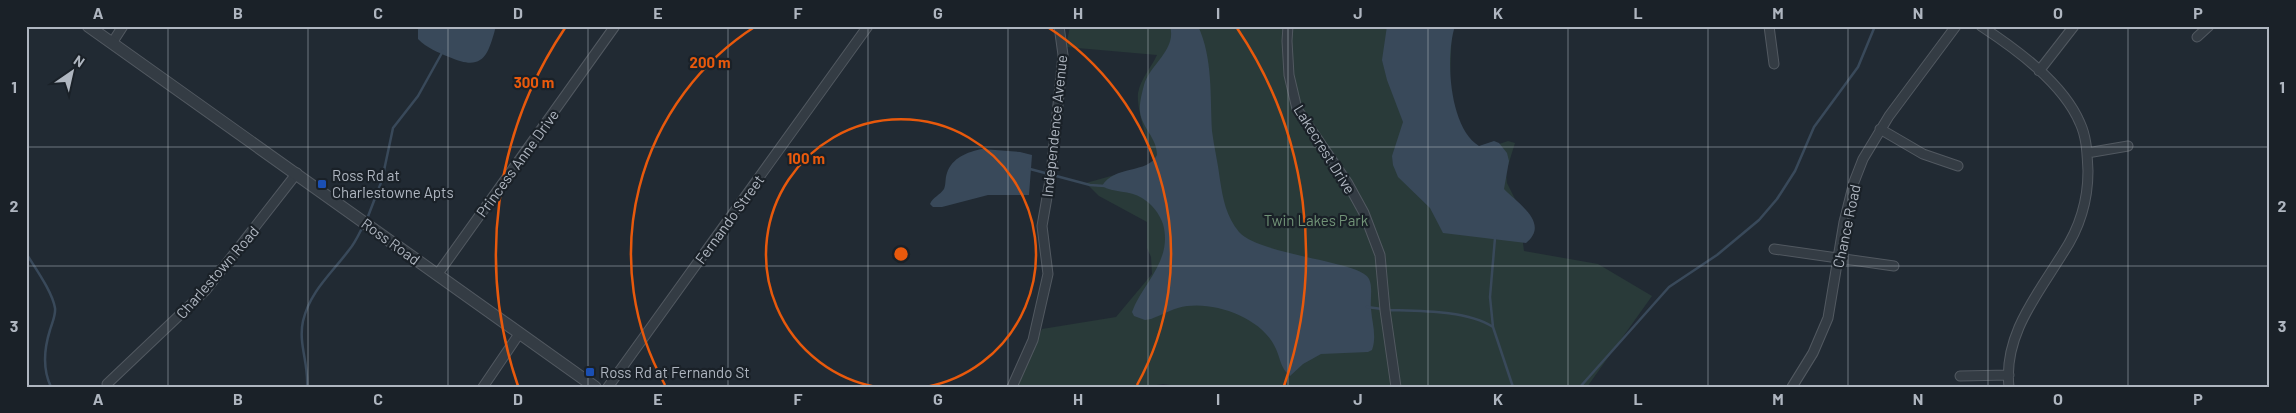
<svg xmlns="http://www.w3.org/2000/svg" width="2296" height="413" viewBox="0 0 2296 413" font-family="Barlow,sans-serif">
	<rect width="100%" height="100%" fill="#212a33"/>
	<!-- green -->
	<path fill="#293a39" d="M1070 26H1452L1450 80 1454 115 1476 152 1508 141 1515 143 1506 172 1507 183 1518 205 1524 251 1598 264 1652 296 1587 387H1186L1163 384 1144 387H1014L1042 329 1116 317 1152 274 1151 257 1147 248V222L1099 196 1086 183 1118 174 1156 170C1151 151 1136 111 1138 93 1141 78 1151 68 1157 55L1066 47Z"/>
	<!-- water -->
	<path fill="#39495a" d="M418 26H496C488 56 483 72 449 57 437 52 427 48 418 39Z
		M1170 26H1198C1213 58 1210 96 1212 131 1214 147 1218 163 1220 180 1223 199 1226 216 1239 232 1261 256 1362 261 1369 279 1373 287 1370 300 1371 309 1372 323 1377 336 1372 350L1368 352 1321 354 1303 364 1290 376C1280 369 1280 355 1274 345 1260 318 1217 302 1187 306 1175 307 1162 315 1151 319L1145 320 1134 316 1132 312C1143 282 1173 261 1163 224 1159 213 1152 204 1142 198 1130 190 1113 193 1102 186 1114 165 1148 174 1157 155 1157 138 1142 128 1140 112 1139 104 1142 93 1144 85 1150 64 1177 50 1170 26Z
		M1387 26H1455C1445 56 1449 128 1479 146L1494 141 1499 143 1507 153 1509 161 1504 189C1516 202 1551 223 1526 243L1443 233 1430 208 1398 177 1393 165 1392 156 1403 122 1387 80 1382 60Z
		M982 149 1020 152 1032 155 1029 195H988L942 207H933L930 204C933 197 940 195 944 189 946 185 945 178 947 173 952 158 967 152 982 149Z"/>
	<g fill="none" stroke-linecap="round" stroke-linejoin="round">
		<!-- stream -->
		<path stroke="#39495a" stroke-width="2.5" d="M1030 169 1090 185 1105 186
			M367 219 382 180 393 128 418 96 443 51
			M1495 238 1490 297 1493 327 1513 387
			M26 253C35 268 52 291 55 308 56 315 52 323 50 330 44 349 42 368 51 387
			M1367 307 1382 309
			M1387 310C1418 311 1467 310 1493 327
			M307 387C309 364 298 344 303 321 310 291 332 273 349 250 355 243 359 234 363 226
			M1580 387 1669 287 1717 255 1759 220 1777 199 1795 171 1814 127 1858 67 1875 26"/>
		<!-- minor casing -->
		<g stroke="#525961" stroke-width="11">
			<path id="minor" d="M1288 26 1287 41 1289 75 1297 109 1347 182 1364 213 1380 255 1385 310 1396 387
				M1769 26 1774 64
				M1981 26C2016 49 2063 83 2080 123 2087 138 2087 154 2088 171 2088 200 2079 229 2063 253 2038 294 2003 335 2009 387
				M2197 37 2209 26
				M112 43 123 26
				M2039 71 2074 26
				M1880 129 1923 154 1958 166
				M2087 153 2128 146
				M1774 249 1894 266
				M437 275 615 26
				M1960 376 2009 375
				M107 384 205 291 297 173
				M483 387 519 334
				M608 387 868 26
				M1012 387 1033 340 1048 274 1042 226 1051 174 1063 55 1059 26
				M1792 387 1813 353 1828 318 1844 222 1854 182 1863 159 1889 116 1956 26"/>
		</g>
		<!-- tertiary casing -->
		<g stroke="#525961" stroke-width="13">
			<path id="tertiary" d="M88 26 595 387"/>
		</g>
		<!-- minor -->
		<use href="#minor" stroke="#343c44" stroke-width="9"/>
		<!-- tertiary -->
		<use href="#tertiary" stroke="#343c44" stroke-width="11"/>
	</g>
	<!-- grid -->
	<path fill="none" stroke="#afb6c0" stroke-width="1" stroke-opacity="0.55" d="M168 26V387M308 26V387M448 26V387M588 26V387M728 26V387M868 26V387M1008 26V387M1148 26V387M1288 26V387M1428 26V387M1568 26V387M1708 26V387M1848 26V387M1988 26V387M2128 26V387M26 147H2270M26 266H2270"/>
	<!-- distance rings -->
	<g fill="none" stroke="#e8590c" stroke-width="2.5">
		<path d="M876 387A135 135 0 1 1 926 387"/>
		<path d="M665 385A270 270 0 0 1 756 26M1046 26A270 270 0 0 1 1137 385"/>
		<path d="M518 386A405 405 0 0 1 565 28M1237 28A405 405 0 0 1 1284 386"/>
	</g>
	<!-- markers -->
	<g fill="#1a4fb4" stroke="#1a2128" stroke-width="2">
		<rect x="317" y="179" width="10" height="10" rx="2.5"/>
		<rect x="585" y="367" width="10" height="10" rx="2.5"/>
	</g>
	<g text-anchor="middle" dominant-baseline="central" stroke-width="4.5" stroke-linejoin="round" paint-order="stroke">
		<!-- street labels -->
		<g font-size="15" fill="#afb6c0" stroke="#1a2128">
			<text transform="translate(1054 126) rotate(-84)">Independence Avenue</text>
			<text transform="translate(1325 149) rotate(58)">Lakecrest Drive</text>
			<text transform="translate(517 163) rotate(-54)">Princess Anne Drive</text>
			<text transform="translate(729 219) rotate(-54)">Fernando Street</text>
			<text transform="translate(1846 226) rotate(-78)">Chance Road</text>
			<text transform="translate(391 241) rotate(36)">Ross Road</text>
			<text transform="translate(217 272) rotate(-49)">Charlestown Road</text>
		</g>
		<!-- poi labels -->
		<g font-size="15" fill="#afb6c0" stroke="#1a2128" text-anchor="start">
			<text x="332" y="175">Ross Rd at<tspan x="332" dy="17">Charlestowne Apts</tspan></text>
			<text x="600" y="372">Ross Rd at Fernando St</text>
		</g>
		<!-- park labels -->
		<g font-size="15" fill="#719377" stroke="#1a2128">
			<text x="1316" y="220">Twin Lakes Park</text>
		</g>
	</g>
	<circle cx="901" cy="254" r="8" fill="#e8590c" stroke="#1a2128" stroke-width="2.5"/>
	<g font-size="15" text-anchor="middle" font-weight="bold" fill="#e8590c" stroke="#1a2128" stroke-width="4.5" stroke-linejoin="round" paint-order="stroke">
		<text x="710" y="68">200 m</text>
		<text x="534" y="88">300 m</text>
		<text x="806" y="164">100 m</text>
	</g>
	<!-- border -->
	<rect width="2296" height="413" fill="none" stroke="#1a2128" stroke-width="55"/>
	<!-- north arrow -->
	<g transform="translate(72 72) rotate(34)" stroke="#1a2128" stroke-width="4" paint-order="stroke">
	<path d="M0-4L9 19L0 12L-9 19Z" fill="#afb6c0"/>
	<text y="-8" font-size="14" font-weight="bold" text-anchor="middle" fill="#afb6c0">N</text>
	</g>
	<rect x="28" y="28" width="2240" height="358" fill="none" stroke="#afb6c0" stroke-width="2"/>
	<g font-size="16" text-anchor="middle" font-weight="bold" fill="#afb6c0">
		<text x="98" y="19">A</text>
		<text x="238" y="19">B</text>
		<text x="378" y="19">C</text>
		<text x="518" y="19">D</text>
		<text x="658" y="19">E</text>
		<text x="798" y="19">F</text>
		<text x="938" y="19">G</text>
		<text x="1078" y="19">H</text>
		<text x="1218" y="19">I</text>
		<text x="1358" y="19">J</text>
		<text x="1498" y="19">K</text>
		<text x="1638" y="19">L</text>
		<text x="1778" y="19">M</text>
		<text x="1918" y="19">N</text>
		<text x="2058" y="19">O</text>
		<text x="2198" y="19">P</text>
		<text x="14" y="93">1</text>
		<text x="2282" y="93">1</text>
		<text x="14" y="212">2</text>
		<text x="2282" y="212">2</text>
		<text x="14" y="332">3</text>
		<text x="2282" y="332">3</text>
		<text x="98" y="405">A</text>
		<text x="238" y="405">B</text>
		<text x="378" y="405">C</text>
		<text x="518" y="405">D</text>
		<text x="658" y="405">E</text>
		<text x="798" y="405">F</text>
		<text x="938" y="405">G</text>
		<text x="1078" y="405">H</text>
		<text x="1218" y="405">I</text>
		<text x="1358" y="405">J</text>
		<text x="1498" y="405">K</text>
		<text x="1638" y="405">L</text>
		<text x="1778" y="405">M</text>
		<text x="1918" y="405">N</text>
		<text x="2058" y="405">O</text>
		<text x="2198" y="405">P</text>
	</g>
</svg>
